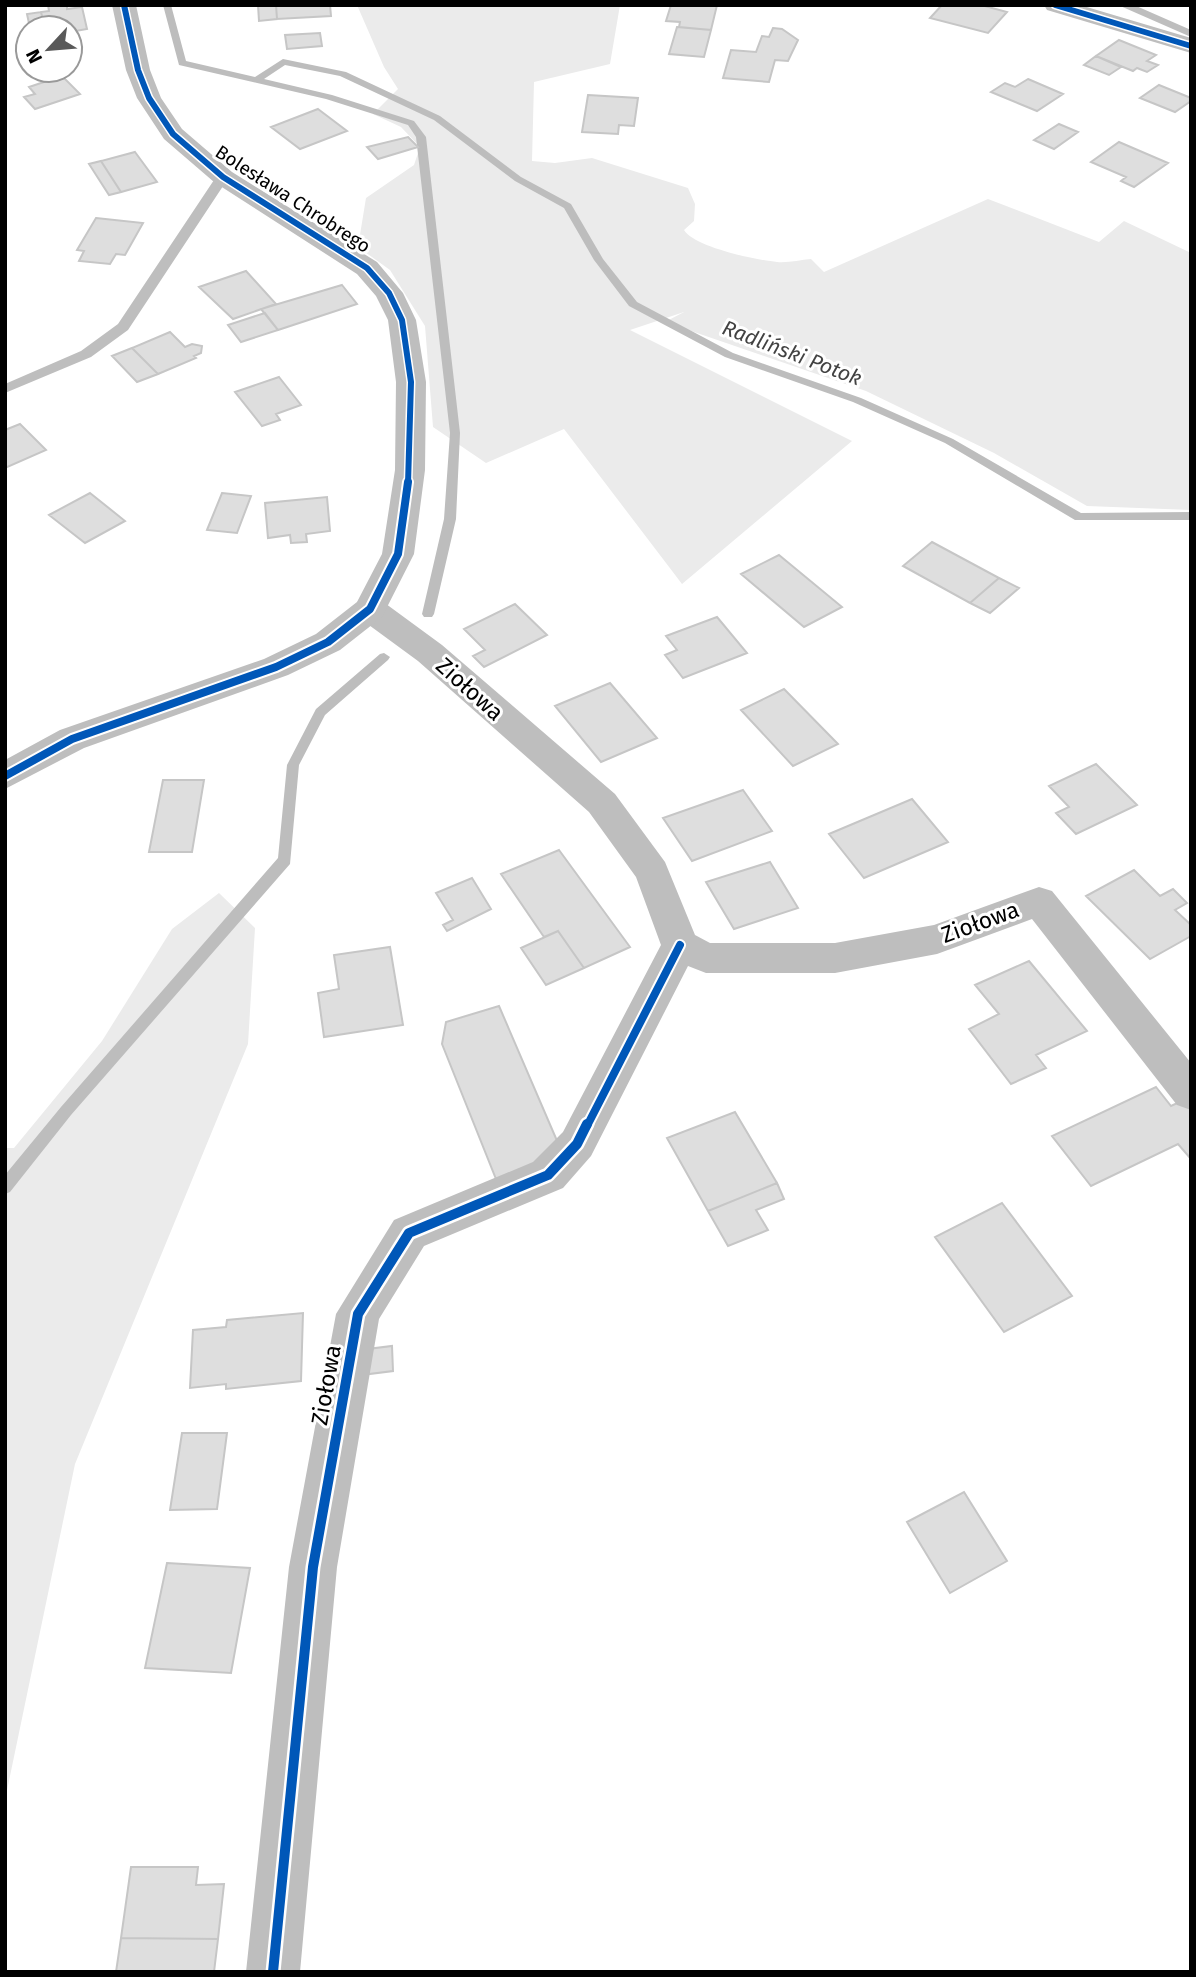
<svg xmlns="http://www.w3.org/2000/svg" width="1196" height="1977" viewBox="0 0 1196 1977" font-family="'Fira Sans',sans-serif">
	<rect width="100%" height="100%" fill="#fff"/>
	<!-- green -->
	<path fill="#ebebeb" d="M357 5H620L610 64 534 82 532 161 555 163 592 158 688 188 695 204 694 221 684 230C694 247 756 260 777 262 788 263 800 260 811 259L824 272 988 199 1099 242 1124 221 1191 253V510L1087 506 994 453 866 391 665 322 684 312 630 330 852 441 682 584 564 429 486 463 433 427 425 326 390 270 358 247 366 198 414 165 420 147 401 127 373 114 398 89 384 67Z
		M219 893 255 928 248 1044 75 1464 5 1800V1148H14L102 1041 172 929Z"/>
	<g fill="none" stroke-linecap="round" stroke-linejoin="round">
		<!-- stream -->
		<path fill="#bdbdbd" fill-rule="evenodd" d="M163 5H171L186 61 255 77 283 59 346 72 440 116 521 177 571 204 603 259 637 302 733 353 861 398 953 439 1081 513 1191 512V520H1075L945 443 853 402 725 357 629 306 594 260 564 208 515 181 434 120 340 76 285 65 264 79 332 95 414 121 426 137 460 433 456 519 434 614 432 617H424L422 614 444 519 450 433 416 137 408 125 326 99 179 65Z
			M384 653 390 657 388 660 325 715 299 765 290 864 71 1115 10 1192 5 1194V1175L61 1107 278 858 287 765 316 709 380 654Z"/>
	</g>
	<!-- building -->
	<path fill="#dedede" stroke="#c6c6c6" stroke-width="2" d="M48 5H67V9L82 7 87 29 70 32V28H45L41 12 49 11Z
		M258 5H276L277 19 259 21Z
		M276 5H330L331 16 277 19Z
		M671 5H717L711 30 679 27 680 22 666 21Z
		M942 5H981L1007 12 988 33 930 18Z
		M41 12 45 28H30L27 14Z
		M677 27 711 30 704 57 669 54Z
		M773 28 782 29 798 40 788 61 775 60 769 82 723 78 731 50 756 52 762 36 769 37Z
		M320 33 322 46 287 49 285 35Z
		M1119 40 1156 55 1147 61 1158 65 1147 72 1137 68 1133 71 1096 56Z
		M1096 56 1121 67 1109 75 1084 65Z
		M62 76 80 94 35 109 24 97 35 94 29 87Z
		M1028 79 1063 94 1037 111 991 92 1005 83 1015 87Z
		M1159 85 1191 98V101L1175 112 1140 98Z
		M588 95 638 98 634 126 619 125 618 134 582 132Z
		M318 109 347 131 300 149 271 127Z
		M1059 124 1078 132 1054 149 1034 140Z
		M408 137 418 147 378 159 367 147Z
		M1119 142 1168 163 1134 187 1121 181 1126 177 1091 162Z
		M135 152 157 182 121 192 101 161Z
		M101 161 121 192 109 195 89 164Z
		M96 218 143 223 125 255 116 254 110 264 79 261 84 251 77 250Z
		M246 271 276 304 233 319 199 287Z
		M342 285 357 304 278 330 261 309Z
		M265 313 278 330 241 342 228 325Z
		M170 332 185 347 192 344 202 346 201 353 194 356 196 358 158 374 132 348Z
		M132 348 158 374 137 382 112 356Z
		M279 377 301 405 276 414 280 420 262 426 235 392Z
		M20 424 46 450 5 468V430Z
		M90 493 125 521 85 543 49 515Z
		M222 493 251 496 237 533 207 530Z
		M327 497 330 531 306 534 307 542 291 543 290 535 268 538 265 503Z
		M932 542 999 578 970 603 903 566Z
		M779 555 842 607 804 627 741 574Z
		M999 578 1019 588 990 613 970 603Z
		M515 604 547 635 484 667 473 656 485 650 464 629Z
		M717 617 747 653 683 678 665 655 677 650 666 636Z
		M610 683 657 738 601 762 555 706Z
		M784 689 838 744 793 766 741 710Z
		M1096 764 1137 805 1076 834 1056 813 1069 807 1049 786Z
		M163 780H204L192 852H149Z
		M743 790 772 831 692 861 663 818Z
		M912 799 948 842 864 878 829 834Z
		M559 850 630 947 584 968 558 931 544 937 501 874Z
		M770 862 798 908 734 929 706 882Z
		M1134 870 1160 896 1173 889 1187 903 1175 910 1191 925V936L1150 959 1086 896Z
		M472 878 491 909 447 931 443 925 453 920 436 893Z
		M558 931 584 968 546 985 521 948Z
		M390 947 403 1025 324 1037 318 993 339 989 334 955Z
		M1029 961 1087 1031 1036 1055 1046 1068 1011 1084 969 1029 999 1014 975 985Z
		M499 1006 564 1157 496 1179 442 1044 446 1022Z
		M1156 1087 1171 1106 1186 1099 1191 1105V1159L1178 1144 1091 1186 1052 1136Z
		M735 1112 777 1183 708 1211 667 1138Z
		M777 1183 784 1199 756 1210 768 1230 728 1246 708 1211Z
		M1002 1203 1072 1296 1004 1332 935 1237Z
		M303 1313 301 1381 226 1389V1384L190 1388 193 1330 226 1327 227 1320Z
		M392 1346 393 1371 369 1374 368 1349Z
		M182 1433H227L217 1509 170 1510Z
		M964 1492 1007 1561 950 1593 907 1522Z
		M167 1563 250 1568 231 1673 145 1668Z
		M131 1867H198L196 1885 224 1884 218 1939 121 1938Z
		M121 1938 218 1939 214 1972H116Z"/>
	<g fill="none" stroke-linecap="round" stroke-linejoin="round">
		<!-- service -->
		<path fill="#bebebe" fill-rule="evenodd" d="M1118 5H1134L1191 30V37Z
			M218 174 229 177 128 330 91 357 5 393V384L81 351 118 324Z"/>
		<!-- minor -->
		<path fill="#bebebe" fill-rule="evenodd" d="M1044 5H1080L1191 38V53L1047 10Z
			M370 598 382 601 442 645 615 794 665 862 695 935 710 943H835L934 925 1039 887 1052 891 1191 1063V1110L1177 1105 1032 919 937 954 835 973H706L688 966 591 1156 563 1188 424 1246 379 1319 337 1567 300 1972H246L289 1567 336 1314 394 1220 533 1162 563 1132 661 945 636 877 589 812 418 661 358 617 354 609 358 601Z"/>
		<!-- tertiary -->
		<path fill="#bebebe" fill-rule="evenodd" d="M112 5H136L150 70 161 98 182 129 232 172 377 262 403 293 416 320 426 382 425 470 414 554 382 617 340 650 288 675 84 748 5 789V760L60 730 264 659 316 634 357 602 382 554 395 470 396 382 388 320 376 296 357 274 214 182 164 139 137 98 126 70Z"/>
		<!-- cycleway-far2 casing -->
		<g stroke="#fff" stroke-width="9">
			<path id="cycleway-far2" d="M124 5 138 70 149 98 173 134 223 177 367 268 389 293 402 320 411 382 408 484
				M1055 5 1191 46"/>
		</g>
		<!-- cycleway-far1 casing -->
		<g stroke="#fff" stroke-width="12">
			<path id="cycleway-far1" d="M5 776 72 739 276 667 328 642 370 609 398 554 408 482
				M587 1126 680 945"/>
		</g>
		<!-- cycleway casing -->
		<g stroke="#fff" stroke-width="15">
			<path id="cycleway" d="M273 1972 313 1567 358 1314 409 1233 548 1175 577 1144 587 1124"/>
		</g>
		<!-- cycleway-far2 -->
		<use href="#cycleway-far2" stroke="#0057b8" stroke-width="6"/>
		<!-- cycleway-far1 -->
		<use href="#cycleway-far1" stroke="#0057b8" stroke-width="8"/>
		<!-- cycleway -->
		<use href="#cycleway" stroke="#0057b8" stroke-width="10"/>
	</g>
	<g text-anchor="middle" dominant-baseline="central" stroke-width="6" stroke-linejoin="round" paint-order="stroke">
		<!-- far-street labels -->
		<g font-size="19" fill="#000" stroke="#fff">
			<text transform="translate(293 199) rotate(33)">Bolesława Chrobrego</text>
		</g>
		<!-- far-water labels -->
		<g font-size="21" font-style="italic" fill="#424242" stroke="#fff">
			<text transform="translate(792 353) rotate(21)">Radliński Potok</text>
		</g>
		<!-- street labels -->
		<g font-size="23" fill="#000" stroke="#fff">
			<text transform="translate(470 689) rotate(42)">Ziołowa</text>
			<text transform="translate(980 922) rotate(-20)">Ziołowa</text>
			<text transform="translate(326 1385) rotate(-80)">Ziołowa</text>
		</g>
	</g>
	<!-- border -->
	<rect width="1196" height="1977" fill="none" stroke="#000000" stroke-width="14"/>
	<!-- north arrow -->
	<g transform="translate(49 49) rotate(244)"><circle r="33" fill="#ffffff" stroke="#999999" stroke-width="2"/>
	<path d="M0-5L12 26L0 18L-12 26Z" fill="#595959"/>
	<text y="-10" font-size="19" font-weight="bold" text-anchor="middle" fill="#000000">N</text>
	</g>
</svg>
